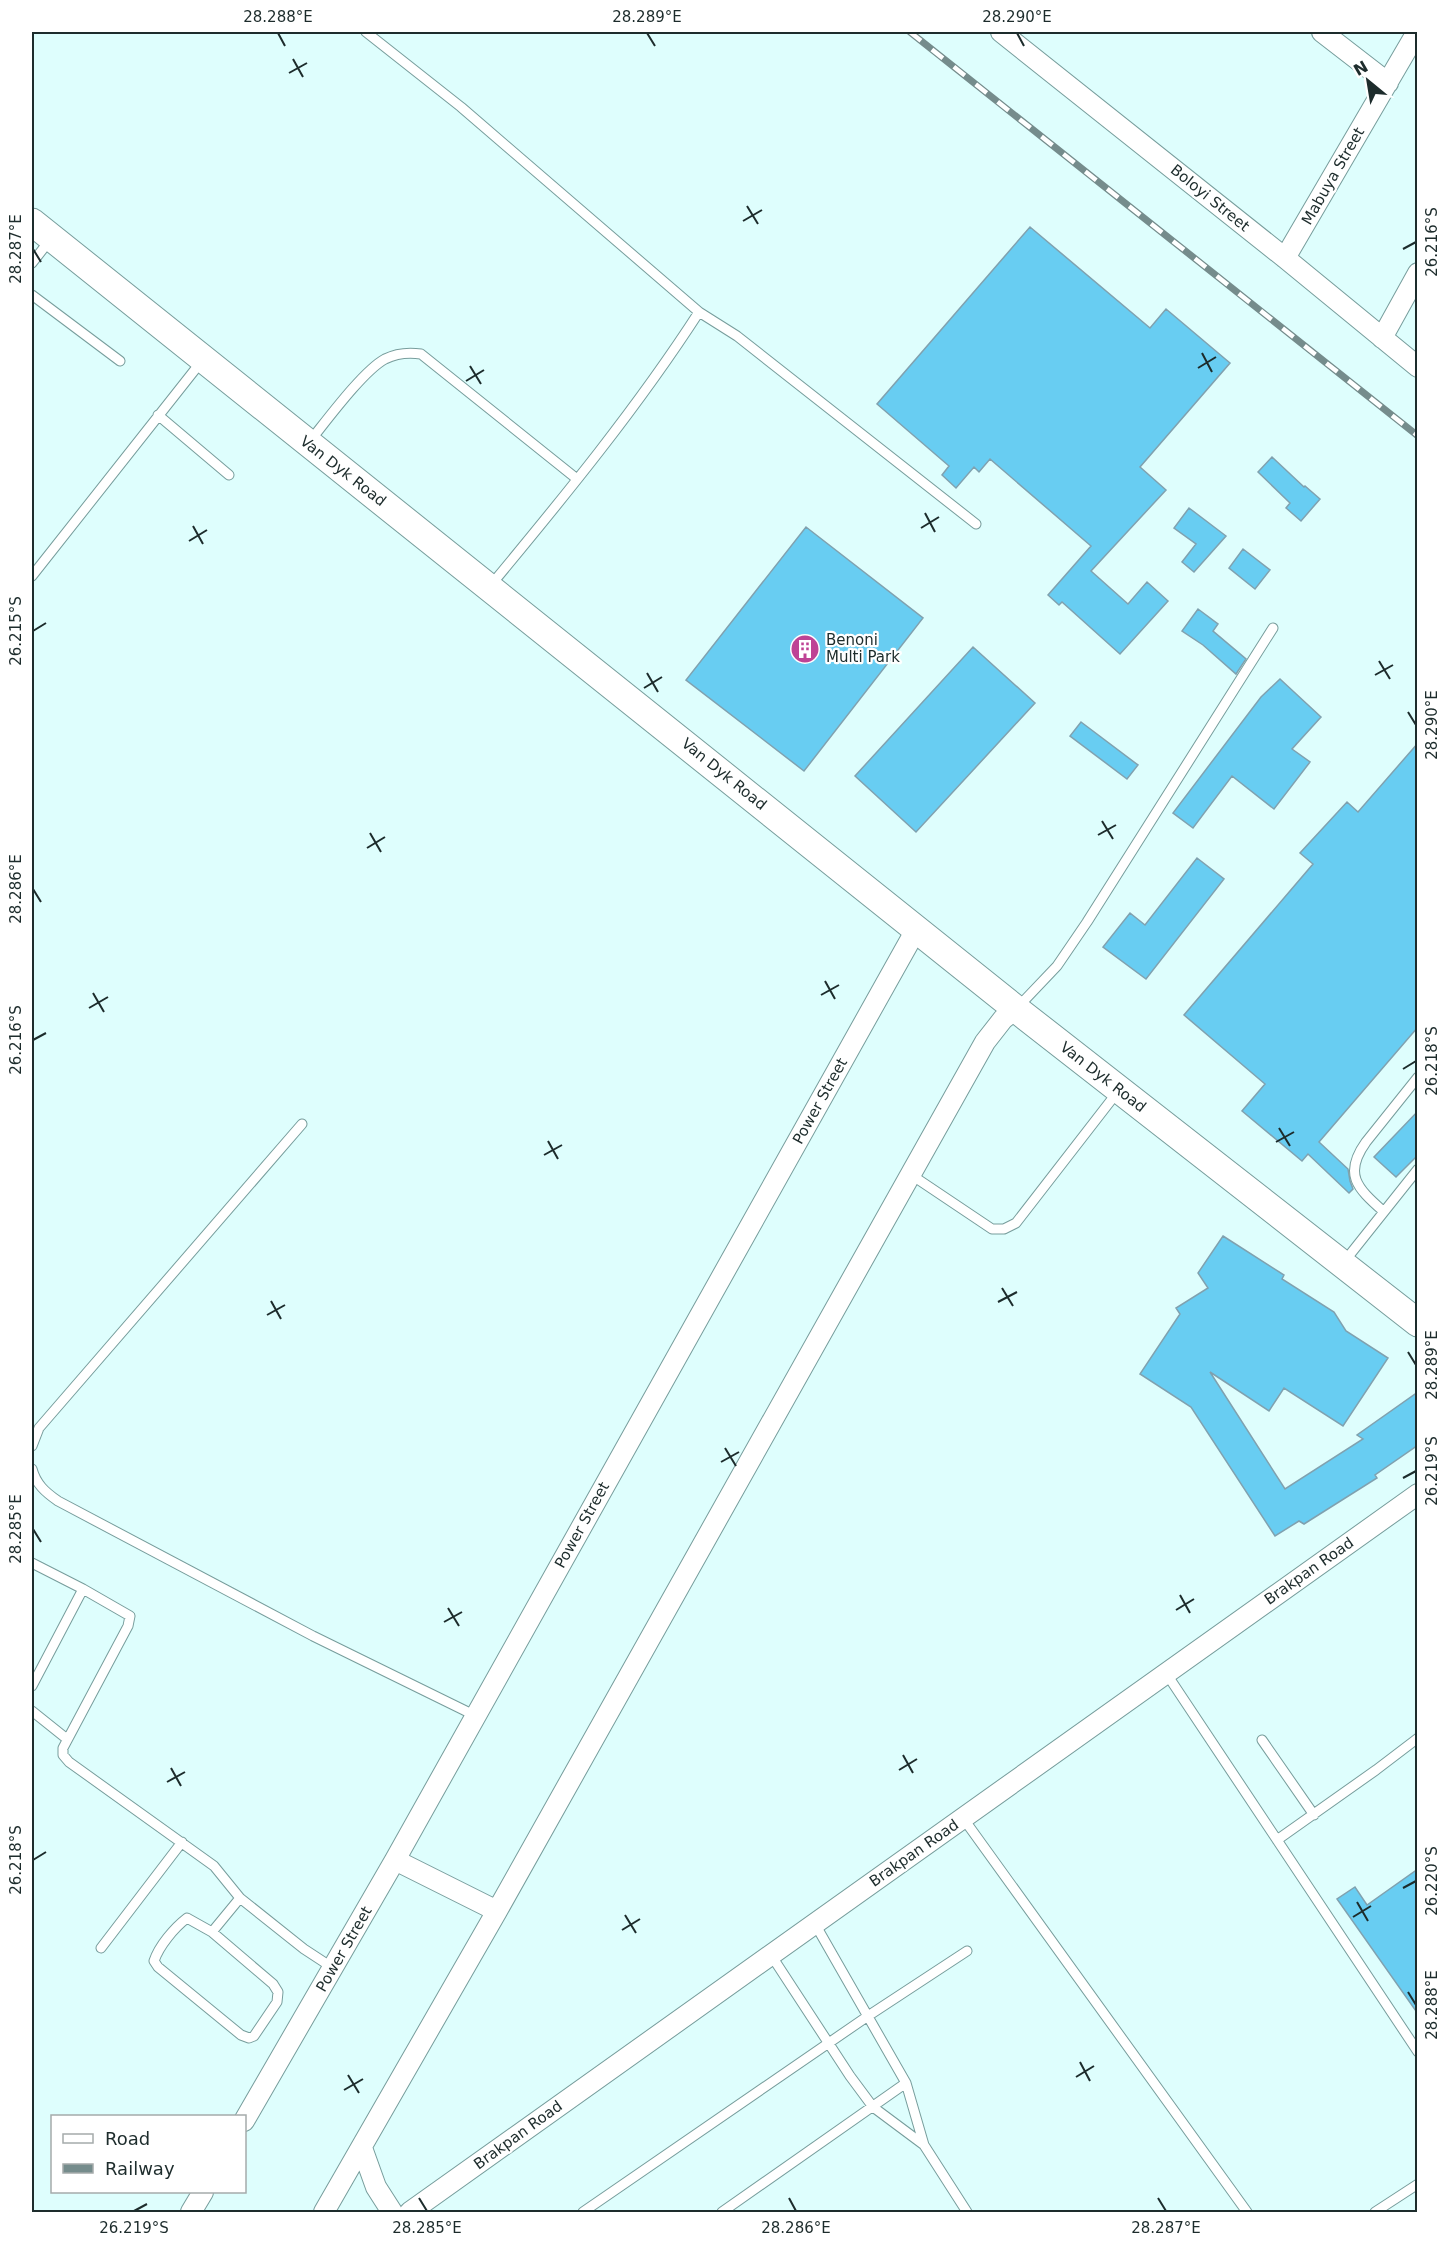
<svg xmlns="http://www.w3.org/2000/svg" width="1449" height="2244" viewBox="0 0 1449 2244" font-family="'DejaVu Sans',sans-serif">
	<rect width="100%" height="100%" fill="#defefd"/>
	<!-- building -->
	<path fill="#68cdf2" stroke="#80a1af" stroke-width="1.5" d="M1030 227 1150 328 1166 309 1230 363 1140 467 1166 490 1091 571 1128 604 1147 582 1168 601 1120 654 1062 602 1059 605 1048 595 1091 546 990 459 979 472 974 467 956 488 942 475 949 466 877 404Z
		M1272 457 1304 487 1305 486 1320 499 1301 521 1286 508 1290 503 1258 472Z
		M1189 508 1226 536 1194 572 1182 562 1196 544 1174 528Z
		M806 527 923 618 804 771 686 680Z
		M1243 549 1270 570 1255 589 1229 568Z
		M1198 609 1218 624 1213 631 1246 659 1236 674 1203 645 1182 631Z
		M973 647 1035 703 916 832 855 776Z
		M1280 679 1321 717 1292 749 1310 762 1274 809 1232 776 1193 828 1173 813 1261 697Z
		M1081 722 1138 765 1127 779 1070 736Z
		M1418 743V1027L1319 1142 1348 1169 1350 1181 1353 1189 1349 1193 1308 1154 1302 1161 1242 1111 1265 1084 1184 1015 1313 864 1300 853 1347 802 1358 812Z
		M1197 858 1224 879 1146 979 1103 947 1130 913 1145 925Z
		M1418 1111V1155L1396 1177 1374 1157Z
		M1223 1236 1284 1275 1282 1279 1334 1312 1346 1331 1388 1358 1343 1426 1284 1388 1269 1411 1210 1372 1285 1489 1363 1439 1357 1435 1418 1392V1445L1375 1475 1377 1478 1304 1524 1299 1521 1275 1536 1191 1407 1140 1374 1180 1314 1176 1308 1208 1288 1198 1273Z
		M1418 1869V2014L1337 1899 1355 1887 1367 1905Z"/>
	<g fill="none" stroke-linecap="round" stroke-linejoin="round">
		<!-- service casing -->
		<g stroke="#779d9c" stroke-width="11">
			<path id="service" d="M366 32 461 107 699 312
				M32 263 50 240
				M32 295 120 361
				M158 415 229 475
				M310 441C327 420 363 371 385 359 397 353 408 352 421 354L577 479
				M32 576 201 362
				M491 585C564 497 637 408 699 312L737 336 976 524
				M1019 1006 1057 966 1087 922 1273 628
				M910 1174 992 1229H1004L1016 1223 1119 1090
				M1383 1211C1357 1188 1343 1174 1366 1142L1418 1077
				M1344 1262 1418 1169
				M32 1446 39 1428 302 1124
				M32 1469C36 1484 45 1492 58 1501L313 1636 476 1716
				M32 1563 83 1589 130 1616 128 1626 63 1748V1755L69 1762 214 1866 240 1898 304 1949 333 1968
				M1166 1673 1418 2052
				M32 1686 83 1589
				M32 1711 67 1739
				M1262 1740 1314 1815
				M963 1818 1247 2212
				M1277 1840 1376 1770 1418 1738
				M187 1918 212 1932 273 1984 278 1992 277 2002 254 2036 249 2038 241 2035 158 1967 154 1961C159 1946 174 1928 187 1918Z
				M815 1924 906 2083 924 2145 967 2212
				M212 1932 240 1898
				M101 1948 182 1842
				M771 1955 850 2076 873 2107 924 2145
				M583 2212 868 2016 967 1951
				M722 2212 906 2083
				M1375 2212 1418 2184"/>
		</g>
		<!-- minor casing -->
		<g stroke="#779d9c" stroke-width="22">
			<path id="minor" d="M1001 32 1285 258 1418 367
				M1322 32 1388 83
				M1285 258 1417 32
				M1382 338 1418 273
				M395 1860 497 1911
				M244 2121 395 1860 917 928
				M362 2148 376 2187 392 2212
				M191 2212 203 2192
				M324 2212 497 1911 985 1042 1003 1019 1016 1009
				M410 2212 1418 1494"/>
		</g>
		<!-- secondary casing -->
		<g stroke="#779d9c" stroke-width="29">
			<path id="secondary" d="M32 222 1016 1009 1418 1323"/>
		</g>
		<!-- service -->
		<use href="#service" stroke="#fff" stroke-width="9"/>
		<!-- minor -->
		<use href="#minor" stroke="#fff" stroke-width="20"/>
		<!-- secondary -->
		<use href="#secondary" stroke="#fff" stroke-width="27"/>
		<!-- rail casing -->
		<g stroke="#758c8c" stroke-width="7">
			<path id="rail" d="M910 32 1418 436"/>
		</g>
		<!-- rail -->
		<use href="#rail" stroke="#fff" stroke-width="4.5" stroke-dasharray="14" stroke-linecap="butt"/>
	</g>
	<!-- ticks -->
	<path fill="none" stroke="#1d2c2c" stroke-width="2" d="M278 33 285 46M647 33 655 46M1017 33 1024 46M293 59 303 77M289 73 307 63M747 206 758 224M743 221 762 210M33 249 41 262M1403 249 1416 242M1202 353 1212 372M470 366 481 384M1198 368 1216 357M466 381 484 370M925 513 935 532M193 526 203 544M921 528 939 517M189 541 207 530M33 631 46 623M1379 661 1390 679M647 673 658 692M1375 675 1393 665M644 688 662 677M1408 712 1416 725M1102 821 1113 839M370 833 381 852M1098 835 1116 825M367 848 385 837M33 889 41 902M825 981 835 999M93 993 104 1012M821 995 839 985M89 1008 108 997M33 1040 46 1033M1403 1069 1416 1061M1279 1128 1290 1146M548 1141 558 1159M1276 1142 1294 1132M544 1155 562 1145M1002 1288 1013 1306M271 1301 281 1319M998 1302 1017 1292M267 1315 285 1305M1408 1352 1416 1365M725 1448 736 1466M721 1462 739 1452M1403 1478 1416 1471M33 1529 41 1542M1180 1595 1190 1613M448 1608 459 1626M1176 1610 1194 1599M444 1622 462 1612M903 1755 913 1773M171 1768 181 1786M899 1770 917 1759M167 1782 185 1772M33 1860 46 1852M1403 1888 1416 1881M1357 1902 1368 1921M625 1915 636 1933M1353 1917 1371 1906M622 1930 640 1919M1408 1992 1416 2005M1080 2062 1090 2081M348 2075 359 2093M1076 2077 1094 2066M344 2090 363 2079M419 2198 427 2211M789 2198 796 2211M1158 2198 1166 2211M134 2211 147 2204"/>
	<!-- icons -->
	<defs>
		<g id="building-disc" transform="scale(1.5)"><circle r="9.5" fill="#be4395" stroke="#fff"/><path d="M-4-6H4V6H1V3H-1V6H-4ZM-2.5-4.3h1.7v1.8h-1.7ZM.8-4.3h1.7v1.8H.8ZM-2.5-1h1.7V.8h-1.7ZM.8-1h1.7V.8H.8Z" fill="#fff"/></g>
	</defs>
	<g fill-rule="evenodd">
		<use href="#building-disc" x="805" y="649"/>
	</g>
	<g text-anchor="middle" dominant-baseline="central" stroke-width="4.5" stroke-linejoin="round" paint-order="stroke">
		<!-- street labels -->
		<g font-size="15" fill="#1d2c2c" stroke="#fff">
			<text transform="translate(1333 176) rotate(-60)">Mabuya Street</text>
			<text transform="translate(1210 198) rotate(39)">Boloyi Street</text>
			<text transform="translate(343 471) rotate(38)">Van Dyk Road</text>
			<text transform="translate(724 774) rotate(39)">Van Dyk Road</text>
			<text transform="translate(1103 1077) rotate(38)">Van Dyk Road</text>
			<text transform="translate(820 1101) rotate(-61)">Power Street</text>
			<text transform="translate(582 1525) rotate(-61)">Power Street</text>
			<text transform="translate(1309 1571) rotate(-35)">Brakpan Road</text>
			<text transform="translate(914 1853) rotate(-35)">Brakpan Road</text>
			<text transform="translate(344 1949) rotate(-60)">Power Street</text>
			<text transform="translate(518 2135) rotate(-36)">Brakpan Road</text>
		</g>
		<!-- poi labels -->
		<g font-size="15" fill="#1d2c2c" stroke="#fff" text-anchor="start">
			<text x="826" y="640">Benoni<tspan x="826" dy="17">Multi Park</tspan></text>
		</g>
	</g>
	<!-- border -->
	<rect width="1449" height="2244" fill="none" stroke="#ffffff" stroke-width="66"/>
	<!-- legend -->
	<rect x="51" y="2115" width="195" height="78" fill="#ffffff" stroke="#a5abab" stroke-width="1.5"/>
	<rect x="63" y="2134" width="30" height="9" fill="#ffffff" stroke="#a5abab" stroke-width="1.5"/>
	<text x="105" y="2145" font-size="18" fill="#1d2c2c">Road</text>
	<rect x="63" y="2164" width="30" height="9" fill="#758c8c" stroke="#a5abab" stroke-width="1.5"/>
	<text x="105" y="2175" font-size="18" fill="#1d2c2c">Railway</text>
	<!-- north arrow -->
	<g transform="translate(1368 81) rotate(330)" stroke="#ffffff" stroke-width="4.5" paint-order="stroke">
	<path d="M0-4.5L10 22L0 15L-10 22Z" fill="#1d2c2c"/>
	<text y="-9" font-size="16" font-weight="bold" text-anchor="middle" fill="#1d2c2c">N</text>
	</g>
	<rect x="33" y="33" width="1383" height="2178" fill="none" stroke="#1d2c2c" stroke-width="2"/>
	<g font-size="15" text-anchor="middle" fill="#1d2c2c">
		<text x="278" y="22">28.288°E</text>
		<text x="647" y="22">28.289°E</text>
		<text x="1017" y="22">28.290°E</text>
		<text transform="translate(1432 242) rotate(-90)" y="5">26.216°S</text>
		<text transform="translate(16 249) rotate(-90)" y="5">28.287°E</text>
		<text transform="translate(16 631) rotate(-90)" y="5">26.215°S</text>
		<text transform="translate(1432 725) rotate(-90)" y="5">28.290°E</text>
		<text transform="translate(16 889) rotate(-90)" y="5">28.286°E</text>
		<text transform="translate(16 1040) rotate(-90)" y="5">26.216°S</text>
		<text transform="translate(1432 1061) rotate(-90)" y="5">26.218°S</text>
		<text transform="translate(1432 1365) rotate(-90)" y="5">28.289°E</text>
		<text transform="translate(1432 1471) rotate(-90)" y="5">26.219°S</text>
		<text transform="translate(16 1529) rotate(-90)" y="5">28.285°E</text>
		<text transform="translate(16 1860) rotate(-90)" y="5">26.218°S</text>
		<text transform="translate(1432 1881) rotate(-90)" y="5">26.220°S</text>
		<text transform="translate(1432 2005) rotate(-90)" y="5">28.288°E</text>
		<text x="134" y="2233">26.219°S</text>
		<text x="427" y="2233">28.285°E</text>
		<text x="796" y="2233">28.286°E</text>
		<text x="1166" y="2233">28.287°E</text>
	</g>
</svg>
